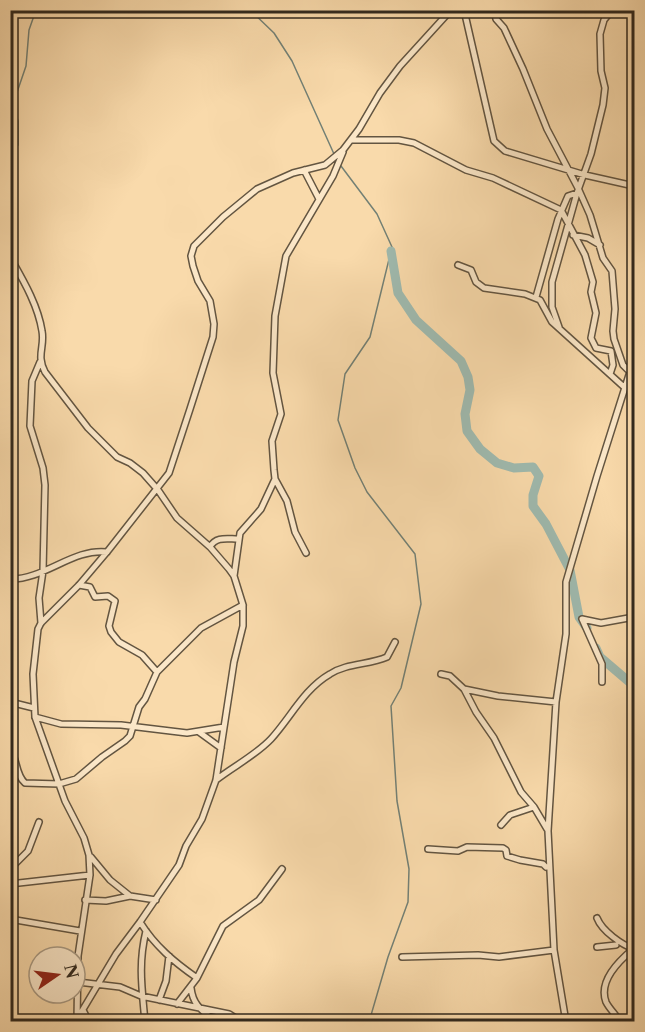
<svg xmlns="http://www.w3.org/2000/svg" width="645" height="1032" viewBox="0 0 645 1032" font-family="'Libre Caslon Text',serif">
	<rect width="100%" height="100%" fill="#f9daab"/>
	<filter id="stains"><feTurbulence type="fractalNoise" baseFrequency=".00333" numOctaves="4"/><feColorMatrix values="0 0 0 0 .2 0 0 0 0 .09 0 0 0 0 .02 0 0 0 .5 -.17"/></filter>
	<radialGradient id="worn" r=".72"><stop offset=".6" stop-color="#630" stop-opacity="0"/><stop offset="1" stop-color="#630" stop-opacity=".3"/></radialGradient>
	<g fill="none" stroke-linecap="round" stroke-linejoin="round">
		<!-- stream -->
		<path stroke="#738075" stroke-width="1.5" d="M250 10 274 33 292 61 334 154
			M10 155 18 145V121L13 104 26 66 29 30 36 10
			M341 166 377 214 392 247 370 337 345 374 338 420 355 468 367 492 415 554 421 604 401 688 391 706 397 801 409 869 408 902 388 957 369 1022"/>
		<!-- river -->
		<path stroke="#9fbaaf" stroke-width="9" d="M391 251 398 293 416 320 461 361 468 377 470 390 465 414 467 431 480 449 497 463 514 468 533 467 539 476 533 495V506L546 524 570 570 579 617 587 628
			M596 648 600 657 634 686"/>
		<!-- minor casing -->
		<g stroke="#635541" stroke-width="8">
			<path id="minor" d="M464 10 491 128 494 141 505 151 585 175 634 186
				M494 10 496 19 504 28 523 69 547 129 578 188 590 215 603 258 612 271 615 309 613 331 614 339 623 365 629 371
				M352 140H399L414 143 466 170 493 178 561 210 585 255 593 282 591 292 596 313 591 338 596 348 611 351 613 365 610 374
				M304 170 319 199
				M573 235 588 238 600 245
				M10 257C23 280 38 305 42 331 45 347 36 355 45 372L88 428 117 457 130 463 143 473 158 490 177 518 210 547 229 569 234 576 243 605V626L234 662 216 780 202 819 186 846 179 865 140 922 116 954 79 1016
				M458 265 471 270 476 282 484 288 525 294 540 300 552 322 624 387
				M536 297 558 219 568 196 577 193
				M559 327 552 307V282L577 193 591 154 603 105 605 88 601 71 600 34 604 20 612 10
				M40 362 32 381 30 426 43 468 45 485 43 571 39 598 41 623
				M210 547C216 536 227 539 238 539
				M306 553 295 532 287 501 275 479 274 470 272 441 281 414 273 373 275 316 286 256 333 176 343 152
				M234 576 240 533 261 509 275 479
				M10 579C44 580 73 548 107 552
				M79 585 90 587 95 597 108 596 115 601 109 626 111 632 119 642 142 655 157 672
				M441 674 450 676 464 689 476 712 494 738 521 792 534 807 547 829
				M602 682V664L582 619 601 623 634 617
				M464 689 498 696 556 702
				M10 702 34 708
				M35 717 61 724 121 725 187 733 224 727
				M199 732 221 748
				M10 749C18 760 15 774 25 783L59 784 76 779 102 757 125 741 130 736 139 707 145 699 157 672 201 628 243 605
				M216 780C234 766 256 755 271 739 291 717 304 689 330 674 347 663 369 665 387 657L395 642
				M501 825 510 815 534 807
				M428 849 458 851 467 847 503 848 506 850 507 856 520 860 543 864 546 867
				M91 857 110 880 130 896 156 900
				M10 869 28 851 39 822
				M10 884 90 875
				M85 900 106 901 130 896
				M634 909V914
				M597 918C602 931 622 945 634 949
				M10 919 80 931
				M140 922C155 946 174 962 197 978
				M597 947 616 945
				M402 957 478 955 499 957 554 950
				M78 982 120 987 141 996 229 1014 242 1022
				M191 988C193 1006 203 1011 216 1022
				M159 1000 166 981 169 956
				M177 1004 197 978 223 926 259 900 282 869
				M83 1010 89 1022
				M77 1022 78 956 90 875 89 855 84 838 65 801 35 717 33 674 38 629 41 623 79 585 107 552 169 473 190 409 213 337 214 324 210 301 198 281 193 266 191 256 194 246 223 217 257 189 293 173 325 165 343 150 359 129 380 93 400 66 451 10
				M145 1022C142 988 138 964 146 931
				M566 1022 554 950 548 831 556 702 566 634V582L597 476 634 359
				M620 1022C616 1014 610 1010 606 1002 598 981 619 961 633 949L632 937 634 925"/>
		</g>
		<!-- minor -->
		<use href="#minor" stroke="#fbe7c8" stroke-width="5"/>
	</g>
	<!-- margin -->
	<rect width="645" height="1032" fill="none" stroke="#f9daab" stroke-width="36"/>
	<rect x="12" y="12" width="621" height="1008" fill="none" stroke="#31291e" stroke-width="3"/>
	<rect x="18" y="18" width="609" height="996" fill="none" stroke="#31291e" stroke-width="1.5"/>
	<!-- north arrow -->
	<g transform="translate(57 975) rotate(76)"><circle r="28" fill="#fbe7c8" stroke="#aa9b84" stroke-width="1.5"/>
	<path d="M0-4.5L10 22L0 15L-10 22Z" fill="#8f2418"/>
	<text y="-9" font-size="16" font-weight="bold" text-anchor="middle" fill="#31291e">N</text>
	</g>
	<rect width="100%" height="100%" filter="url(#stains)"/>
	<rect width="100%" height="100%" fill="url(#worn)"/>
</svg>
